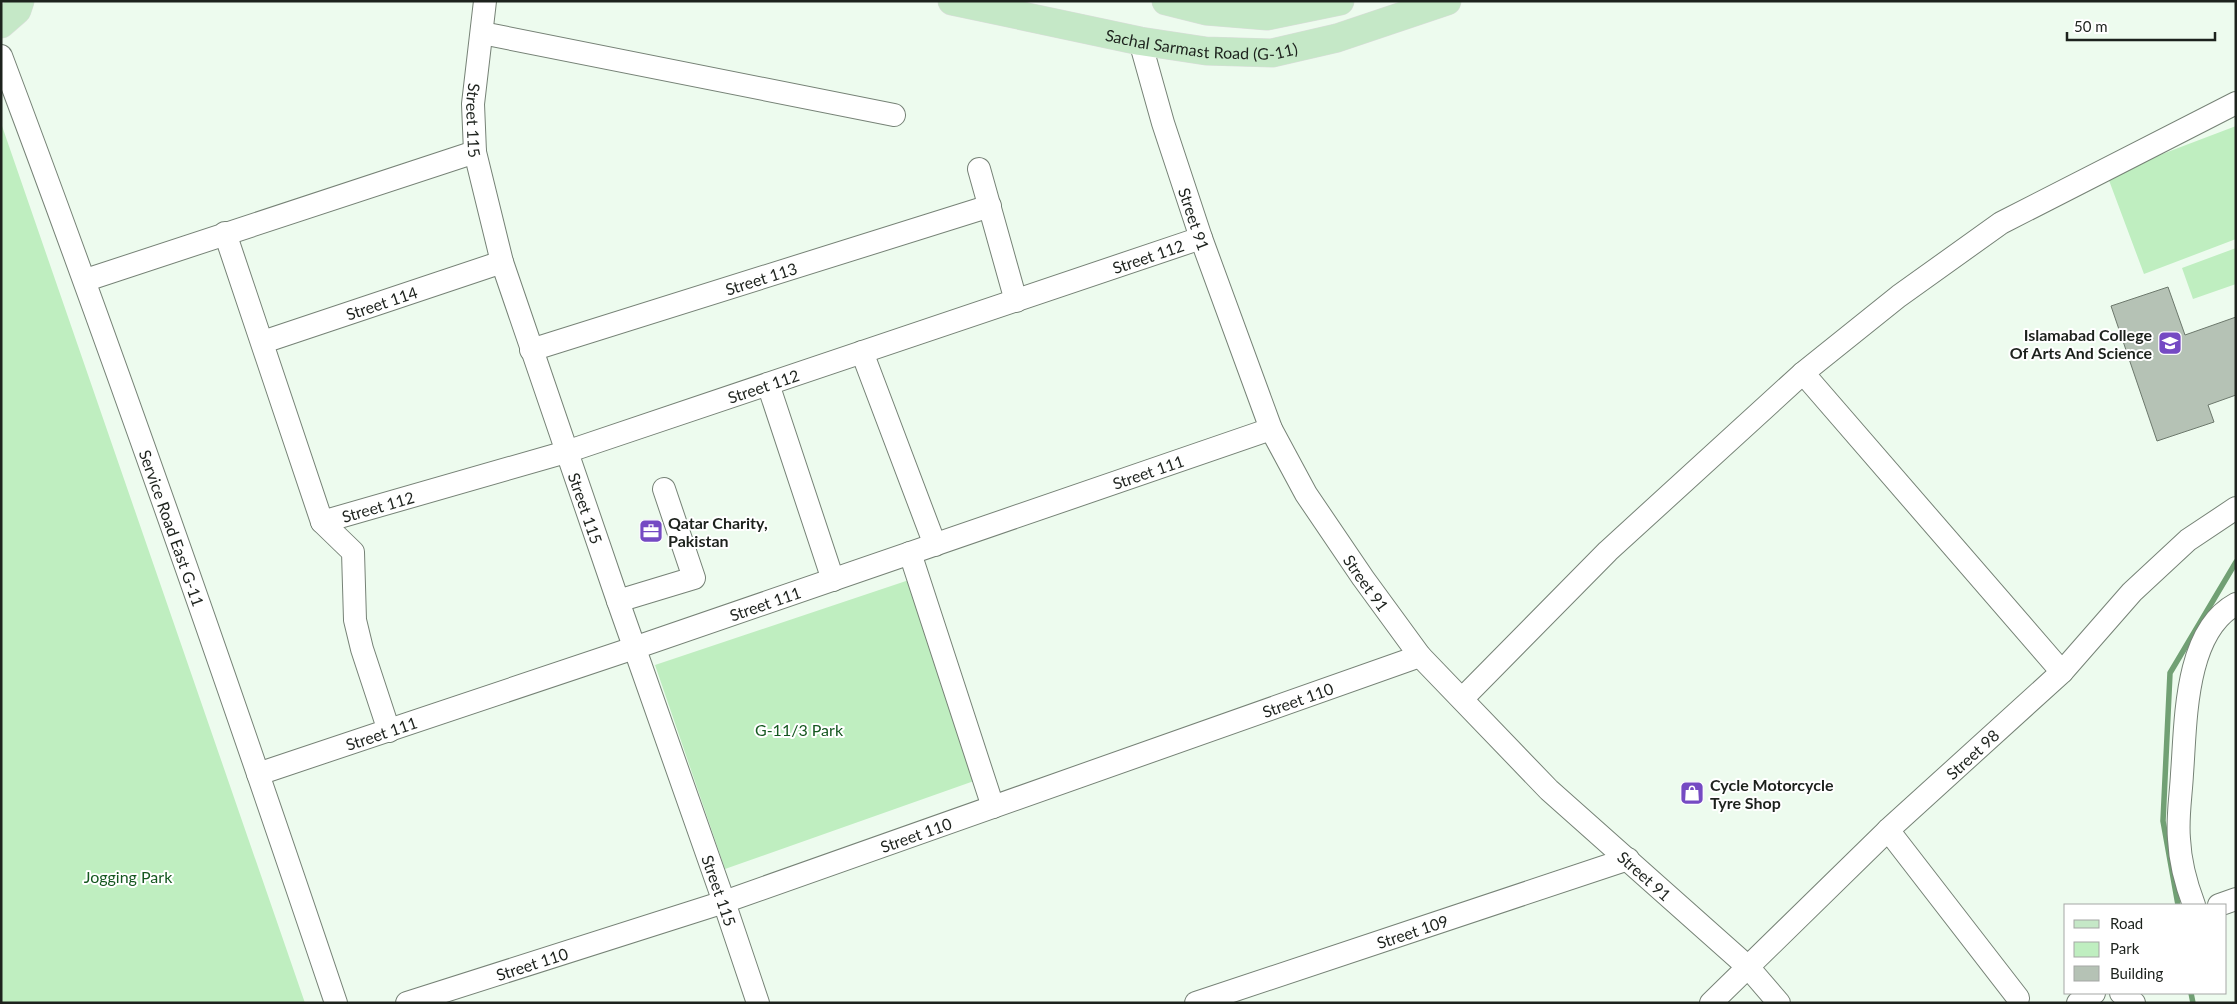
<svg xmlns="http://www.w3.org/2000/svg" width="2237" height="1004" viewBox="0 0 2237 1004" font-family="Lato,sans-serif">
	<rect width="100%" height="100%" fill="#edfbee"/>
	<!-- green -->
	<path fill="#bfeec0" d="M1 123 305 1003H1Z
		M2236 126V239L2144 274 2107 175Z
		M2236 248V284L2193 299 2182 268Z
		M909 580 974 781 725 869 655 665Z"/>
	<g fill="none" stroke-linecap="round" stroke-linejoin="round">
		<!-- stream -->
		<path stroke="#71a074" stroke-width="5.5" d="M2178 905 2163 821 2170 673 2236 562
			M2191 993 2193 1003"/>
	</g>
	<!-- building -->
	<path fill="#b5c2b5" stroke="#6c786c" d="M2168 287 2185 335 2236 317V395L2208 405 2214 422 2157 441 2111 306Z"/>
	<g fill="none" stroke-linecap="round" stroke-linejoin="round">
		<!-- minor casing -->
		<g stroke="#768276" stroke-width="24">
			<g id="minor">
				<path id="s1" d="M485 1 473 104 475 152 502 262 618 601 724 902 758 1003"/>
				<path d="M482 33 894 115"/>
				<path id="s2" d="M1140 41 1163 123 1201 238 1271 429 1306 494 1363 578 1420 656 1549 790 1748 967 1779 1003"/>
				<path id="s3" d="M1 56C119 369 229 686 336 1003"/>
				<path d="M979 169 1016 301"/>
				<path d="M225 233 322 522 353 552 355 620 362 649 389 731"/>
				<path d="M86 280 475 152"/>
				<path id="s4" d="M263 342 502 262"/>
				<path id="s5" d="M531 350 990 206"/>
				<path d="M862 352 935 545"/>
				<path d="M1803 373 2062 672"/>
				<path d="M768 384 833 580"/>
				<path id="s6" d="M322 522 566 452 1201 238"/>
				<path d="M910 553 993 807"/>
				<path d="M618 601 694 578 664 489"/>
				<path d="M1462 699 1608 551 1803 373 1899 296 2001 223 2236 103"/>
				<path id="s7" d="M258 774 634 648 1271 429"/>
				<path d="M1888 830 2018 998"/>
				<path d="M2194 905C2186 884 2180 861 2179 839 2177 818 2181 795 2182 774 2186 723 2184 632 2236 604"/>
				<path d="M2219 905 2236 899"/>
				<path d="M2121 993 2134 1003"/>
				<path id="s8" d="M407 1003 724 902 1420 656"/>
				<path id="s9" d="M1196 1003 1628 859"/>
				<path id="s10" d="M1711 1003 1888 830 2062 672 2132 592 2188 540 2236 508"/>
				<path d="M2078 1003 2094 993"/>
			</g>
		</g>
		<!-- major casing -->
		<g stroke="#dbdcdb" stroke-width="29">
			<g id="major">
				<path id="s11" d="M952 1 1140 41 1206 51 1272 53 1337 38 1447 1"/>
				<path d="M1166 1 1206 11 1267 16 1340 1"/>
				<path d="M1 24 17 10 20 1"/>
			</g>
		</g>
		<!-- minor -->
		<use href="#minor" stroke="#fff" stroke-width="22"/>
		<!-- major -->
		<use href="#major" stroke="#c5e8c7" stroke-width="28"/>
	</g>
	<!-- icons -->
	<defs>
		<g id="university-square" transform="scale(1.25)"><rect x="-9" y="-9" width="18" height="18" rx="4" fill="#754ac3" stroke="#fff"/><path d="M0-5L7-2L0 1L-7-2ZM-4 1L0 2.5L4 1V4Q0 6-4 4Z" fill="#fff"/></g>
		<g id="office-square" transform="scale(1.25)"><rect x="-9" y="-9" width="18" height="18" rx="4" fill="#754ac3" stroke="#fff"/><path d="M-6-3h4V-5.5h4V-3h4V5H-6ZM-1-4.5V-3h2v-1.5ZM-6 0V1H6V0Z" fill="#fff"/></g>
		<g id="shop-square" transform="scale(1.25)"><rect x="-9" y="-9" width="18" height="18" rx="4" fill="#754ac3" stroke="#fff"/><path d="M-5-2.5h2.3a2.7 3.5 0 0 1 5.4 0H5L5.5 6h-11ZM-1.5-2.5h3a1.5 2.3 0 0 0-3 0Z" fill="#fff"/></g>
	</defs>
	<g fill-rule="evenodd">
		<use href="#university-square" x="2170" y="343"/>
		<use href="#office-square" x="651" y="531"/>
		<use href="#shop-square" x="1692" y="793"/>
	</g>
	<g text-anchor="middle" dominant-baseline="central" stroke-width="4" stroke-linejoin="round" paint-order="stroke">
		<!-- street labels -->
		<g font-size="16" fill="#1d221d" stroke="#fff">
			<text stroke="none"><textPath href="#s11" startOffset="254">Sachal Sarmast Road (G-11)</textPath></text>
			<text stroke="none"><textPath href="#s1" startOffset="120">Street 115</textPath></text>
			<text stroke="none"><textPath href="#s2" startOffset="186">Street 91</textPath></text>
			<text stroke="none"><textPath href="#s6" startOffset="868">Street 112</textPath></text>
			<text stroke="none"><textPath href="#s5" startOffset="241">Street 113</textPath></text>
			<text stroke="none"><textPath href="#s4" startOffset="125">Street 114</textPath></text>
			<text stroke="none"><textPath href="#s6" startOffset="462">Street 112</textPath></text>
			<text stroke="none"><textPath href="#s7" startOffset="940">Street 111</textPath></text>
			<text stroke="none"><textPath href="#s6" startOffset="58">Street 112</textPath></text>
			<text stroke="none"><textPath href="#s1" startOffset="525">Street 115</textPath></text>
			<text stroke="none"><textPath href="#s3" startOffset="502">Service Road East G-11</textPath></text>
			<text stroke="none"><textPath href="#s2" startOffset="591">Street 91</textPath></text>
			<text stroke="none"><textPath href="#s7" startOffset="535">Street 111</textPath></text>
			<text stroke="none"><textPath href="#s8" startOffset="941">Street 110</textPath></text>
			<text stroke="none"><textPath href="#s7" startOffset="130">Street 111</textPath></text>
			<text stroke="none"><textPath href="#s10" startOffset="361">Street 98</textPath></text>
			<text stroke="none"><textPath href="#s8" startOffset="536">Street 110</textPath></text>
			<text stroke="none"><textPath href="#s2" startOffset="996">Street 91</textPath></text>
			<text stroke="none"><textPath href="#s1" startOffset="930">Street 115</textPath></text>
			<text stroke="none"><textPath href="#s9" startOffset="228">Street 109</textPath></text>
			<text stroke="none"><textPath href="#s8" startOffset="131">Street 110</textPath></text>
		</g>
		<!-- poi labels -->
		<g font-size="16" font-weight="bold" fill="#1d221d" stroke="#fff" text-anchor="start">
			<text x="2152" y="334" text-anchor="end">Islamabad College<tspan x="2152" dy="18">Of Arts And Science</tspan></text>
			<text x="668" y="522">Qatar Charity,<tspan x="668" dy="18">Pakistan</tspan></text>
			<text x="1710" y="784">Cycle Motorcycle<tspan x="1710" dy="18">Tyre Shop</tspan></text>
		</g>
		<!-- park labels -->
		<g font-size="16" fill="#155820" stroke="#fff">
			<text x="799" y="729">G-11/3 Park</text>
			<text x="128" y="876">Jogging Park</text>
		</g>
	</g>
	<!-- border -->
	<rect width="2237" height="1004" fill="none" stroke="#1d221d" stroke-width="5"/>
	<!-- legend -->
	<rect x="2064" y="904" width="162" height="90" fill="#ffffff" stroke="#a5a7a5"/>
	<rect x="2074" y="920" width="25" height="8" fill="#c5e8c7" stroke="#a5a7a5"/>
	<text x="2110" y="929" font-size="15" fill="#1d221d">Road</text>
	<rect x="2074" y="942" width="25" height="15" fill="#bfeec0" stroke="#a5a7a5"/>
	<text x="2110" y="954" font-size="15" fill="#1d221d">Park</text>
	<rect x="2074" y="966" width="25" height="15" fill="#b5c2b5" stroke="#a5a7a5"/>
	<text x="2110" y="979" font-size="15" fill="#1d221d">Building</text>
	<!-- scale -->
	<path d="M2067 32v8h148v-8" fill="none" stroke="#1d221d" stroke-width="2.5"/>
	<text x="2074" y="32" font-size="15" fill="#1d221d" stroke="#ffffff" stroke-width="4" paint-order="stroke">50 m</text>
</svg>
